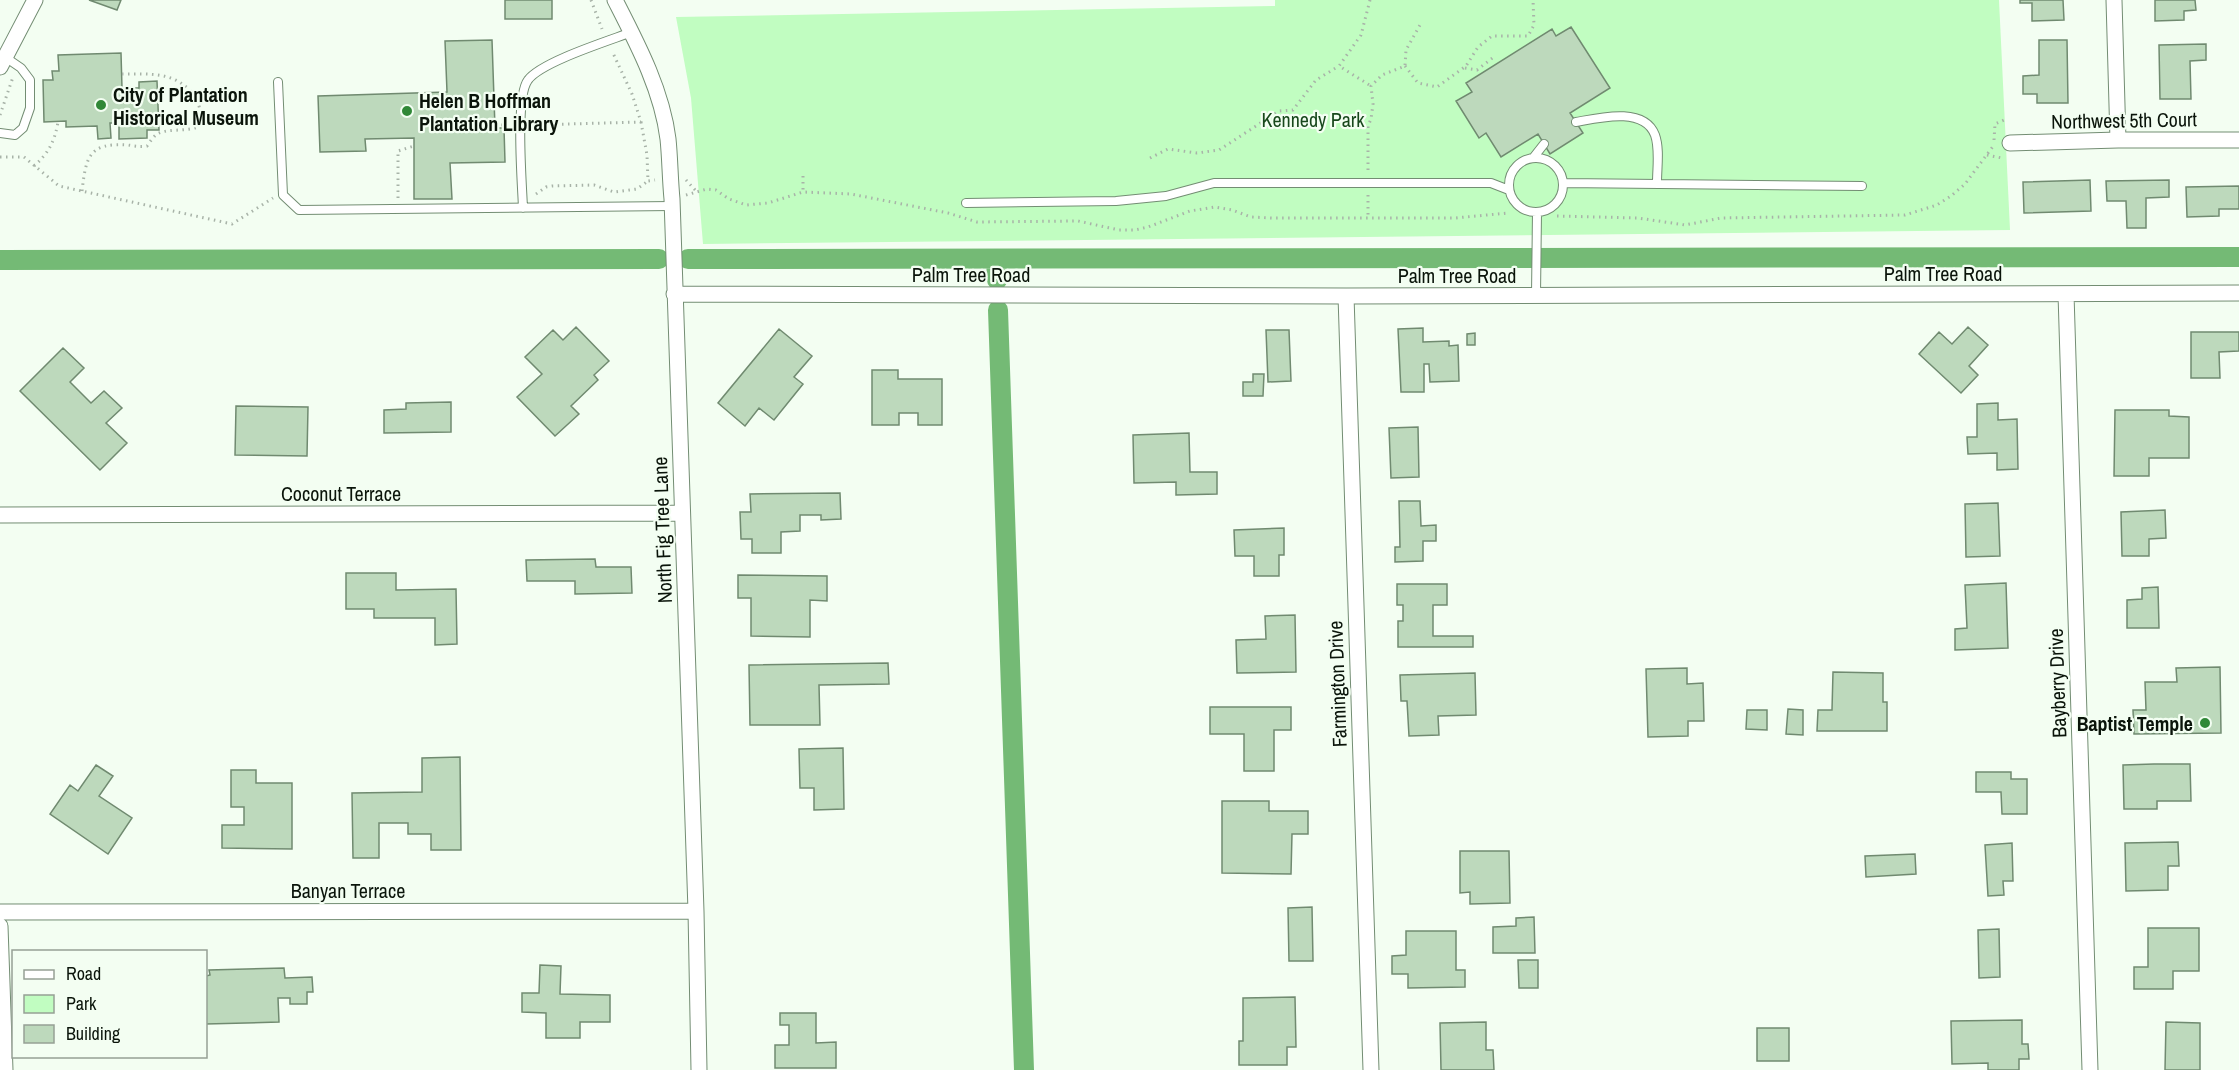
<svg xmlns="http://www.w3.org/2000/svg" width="2239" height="1070" viewBox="0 0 2239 1070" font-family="'Archivo Narrow',sans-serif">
	<rect width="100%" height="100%" fill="#f3fef2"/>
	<!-- green -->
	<path fill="#c1fdc1" d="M1275 0H1999L2010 230 703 244 691 98 676 17 1275 6Z"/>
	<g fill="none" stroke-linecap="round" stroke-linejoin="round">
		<!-- canal -->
		<path stroke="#74ba75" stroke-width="20" d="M688 259 2239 257
			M996 259 997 280
			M0 260 659 259
			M998 310 1024 1070"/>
	</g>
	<!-- building -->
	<path fill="#bdd9bc" stroke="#708a70" stroke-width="1.5" d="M89 0H121L117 10Z
		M505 0H552V19H505Z
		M2020 0H2063L2064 20 2032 21V3H2020Z
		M2155 0H2195L2196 10 2184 11V20L2155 21Z
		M1571 27 1610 88 1570 113 1583 133 1550 154 1538 134 1501 157 1486 133 1479 138 1456 101 1472 92 1466 83 1552 29 1556 36Z
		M492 40 495 128H504L505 162 450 163 452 199H414V138L365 139 366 151 320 152 318 96 447 92 445 41Z
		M2039 40H2067L2068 103H2037V94H2023V76L2039 75Z
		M2206 44V60L2190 61 2191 99H2160L2159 45Z
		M121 53 122 88H139V82L157 81 159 130H147V138L119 139V123H110L111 138 98 139 97 126 66 127V121L44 122 43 80H53L52 71H59L58 55Z
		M2090 180 2091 211 2024 213 2023 182Z
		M2169 180V197L2146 198V228H2127L2126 201H2107L2106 181Z
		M2239 186V209H2219V216L2187 217 2186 187Z
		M576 327 609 361 594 375 598 380 571 406 579 414 555 436 517 397 542 374 525 357 553 330 563 340Z
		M1968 327 1988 345 1969 366 1978 375 1961 393 1919 354 1939 332 1952 344Z
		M1423 328V342L1449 341V346L1458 345 1459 381 1430 382 1429 364H1424V392H1401L1398 329Z
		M779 329 812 356 794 377 803 384 774 420 759 408 745 426 718 403Z
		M1266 330H1289L1291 381 1268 382Z
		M2191 332H2239V351L2219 352 2220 378H2191Z
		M1475 333V345H1467V334Z
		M63 348 84 368 70 382 91 403 104 391 122 408 106 423 127 443 100 470 20 391Z
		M872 370H898V379H942V425H918V413H899V425H872Z
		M1253 374H1264L1263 396H1243V382H1253Z
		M451 402V432L384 433V410L406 409V403Z
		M1998 403V420L2017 419 2018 469 1997 470V453L1968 454 1967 437H1977V404Z
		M236 406 308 407 307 456 235 455Z
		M2115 410H2169V416L2189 417V458H2149V476H2114Z
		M1418 427 1419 477 1391 478 1389 428Z
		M1189 433 1190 472H1217V494L1176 495V482L1134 483 1133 435Z
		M840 493 841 519 821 520V515H800V531L781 532V553H752V539H741L740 512H751L750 494Z
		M1399 501H1420L1421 526 1436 525V541H1423V561L1395 562V547H1400Z
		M1998 503 2000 556 1966 557 1965 504Z
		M2165 510 2166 538 2149 539V556H2122L2121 512Z
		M1284 528V555H1279V576H1254V556H1235L1234 530Z
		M595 559 596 567H631L632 593 575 594V581H527L526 560Z
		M346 573H396V590L456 589 457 644 435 645V618H374V609H346Z
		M738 575 827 576V601L810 600V637L751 636V598H738Z
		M2006 583 2008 648 1955 650V629L1967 628 1965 585Z
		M1397 584H1447V605H1433V636H1473V647H1398V621H1403V605H1397Z
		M2158 587 2159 628H2127V600L2142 599V588Z
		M1295 615 1296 672 1237 673 1236 640 1266 639 1265 616Z
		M888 663 889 684 819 685 820 725H750L749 665Z
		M2220 667 2221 733 2134 734 2133 710H2146L2145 682H2177L2176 668Z
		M1687 668V684L1703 683 1704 721H1688V736L1648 737 1646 669Z
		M1833 672 1883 673V702H1887V731H1817L1818 710H1832Z
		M1475 673 1476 715 1438 716 1439 735 1409 736 1407 701H1401L1400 675Z
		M1210 707H1291V730H1274V771H1244V734H1210Z
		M1788 709 1803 710V735L1786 734Z
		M1747 710H1767V730L1746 729Z
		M843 748 844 809 814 810V788H800L799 749Z
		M460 757 461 850H431V834H408V823H379V858H353L352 793 422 792V758Z
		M2154 764H2190L2191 801H2157V809H2124L2123 765Z
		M96 765 113 776 99 796 132 818 108 854 50 814 70 785 78 791Z
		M231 770H256V783H292V849L222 848V825H244V807H231Z
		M1976 772H2011V779H2027V814H2002L2001 792H1976Z
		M1222 801H1269V811H1308V834H1292L1291 874 1222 873Z
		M2178 842 2179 866H2168V890L2126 891 2125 843Z
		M2012 843 2013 881H2003L2004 895 1988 896 1985 845Z
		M1460 851H1509L1510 903 1470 904V892L1460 893Z
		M1915 854 1916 874 1866 877 1865 856Z
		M1312 907 1313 961H1289L1288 908Z
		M1534 917 1535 953H1493V927L1516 926V918Z
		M2148 928H2199V971H2173V989H2134V967H2148Z
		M1999 929 2000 977 1979 978 1978 930Z
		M1406 931H1456V970H1465V987L1408 988V974H1392V956L1406 955Z
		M1518 960H1538V988H1519Z
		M540 965 561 966 560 994 610 995V1022H580V1038H546V1013L522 1012V993H539Z
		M284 968 285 978 312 977 313 992H307V1004H290V998H278L279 1022 206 1024V976L210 975 209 970Z
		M1295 997 1296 1047H1287V1065H1239V1041H1243V998Z
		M780 1013H816V1043L836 1042V1068H775V1045H789V1025H780Z
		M2022 1020V1044H2028L2029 1059H2019V1070H1988V1063L1952 1064 1951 1021Z
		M1486 1022V1050H1493L1494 1070H1441L1440 1023Z
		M2166 1022 2200 1023V1070H2165Z
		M1757 1028H1789V1061H1757Z"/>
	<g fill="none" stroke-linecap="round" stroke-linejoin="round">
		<!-- service casing -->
		<g stroke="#738d73" stroke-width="10">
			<path id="service" d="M278 82 283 195 299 210 672 206
				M1576 122C1598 118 1644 106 1655 135 1660 149 1657 167 1657 183
				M0 133 15 135 23 128 30 108V80L21 68 5 57
				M1533 158 1544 144
				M1509 185a27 27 0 1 1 54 0a27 27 0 1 1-54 0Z
				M1563 183 1862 186
				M966 203 1116 201 1166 196 1214 183H1491L1509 190
				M523 208C522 182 515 97 528 80 541 62 608 41 632 32
				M1536 295 1537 212"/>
		</g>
		<!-- minor casing -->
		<g stroke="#738d73" stroke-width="17">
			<path id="minor" d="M615 0C637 43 662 90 668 139 670 158 670 179 672 199L696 911 699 1070
				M2114 0 2118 140
				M0 67 35 0
				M2010 143 2118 140H2239
				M674 294 1346 296 2239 293
				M2066 294 2090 1070
				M1346 296 1371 1070
				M0 515 682 513
				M0 912 696 911
				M0 926 5 1070"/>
		</g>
		<!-- path -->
		<path stroke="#a8b3a8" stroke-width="3" stroke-dasharray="1.5 4.5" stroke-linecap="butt" d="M591 0 602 29
			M1370 0 1361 35 1339 66 1371 86
			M1405 66 1418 83 1437 87 1466 66 1478 47 1492 36H1528L1534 25 1533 0
			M1465 68 1477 70 1495 56
			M0 115 13 77
			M641 122 647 155 648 181 655 180
			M495 125H507
			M532 125 641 122 632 94 612 51
			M1994 140 1995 124 2004 120
			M1987 155 2002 158
			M0 157H24L59 186 232 224 273 198
			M1150 158 1168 149 1197 153 1219 150 1279 111 1293 110 1316 80 1339 66
			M34 166C49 153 55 140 58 122
			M1368 170V126L1371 119 1373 104 1371 86 1382 75 1405 66 1406 50 1420 25
			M803 176V192
			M686 180 697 192
			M82 191C86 158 88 142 128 145 134 146 140 147 147 146 150 142 153 137 157 134 168 128 185 132 198 127 202 115 201 107 194 96 177 71 149 74 121 74
			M536 194 546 187 552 186 594 185 614 192 637 189 648 181
			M686 195 707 189 716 190 729 199 746 205 768 203 803 192 851 194 948 213 977 222 1078 221 1119 230H1135L1148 227 1190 211 1215 207 1232 210 1251 217 1272 218H1455L1508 213
			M1368 195V217
			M398 198V151L414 146
			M1557 216 1638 218 1685 225 1721 218 1905 215 1937 205 1951 196 1965 184 1994 145"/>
		<!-- service -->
		<use href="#service" stroke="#fff" stroke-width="8"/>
		<!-- minor -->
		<use href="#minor" stroke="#fff" stroke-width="15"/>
	</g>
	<!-- markers -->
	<g fill="#308837" stroke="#f3fef2" stroke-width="2">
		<circle cx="101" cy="105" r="6"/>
		<circle cx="407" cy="111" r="6"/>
		<circle cx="2205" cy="723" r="6"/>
	</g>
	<g text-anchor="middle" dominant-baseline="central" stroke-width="4.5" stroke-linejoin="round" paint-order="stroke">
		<!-- poi labels -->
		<g font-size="20" font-weight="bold" fill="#0a140a" stroke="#f3fef2" text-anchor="start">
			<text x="113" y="94">City of Plantation<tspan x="113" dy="23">Historical Museum</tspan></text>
			<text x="419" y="100">Helen B Hoffman<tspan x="419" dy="23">Plantation Library</tspan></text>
			<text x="2193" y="723" text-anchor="end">Baptist Temple</text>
		</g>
		<!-- park labels -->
		<g font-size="20" fill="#18481c" stroke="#f3fef2">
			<text x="1313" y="119">Kennedy Park</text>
		</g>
		<!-- street labels -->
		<g font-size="20" fill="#0a140a" stroke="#f3fef2">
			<text transform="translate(2124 120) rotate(-1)">Northwest 5th Court</text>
			<text x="1943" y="273">Palm Tree Road</text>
			<text x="971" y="274">Palm Tree Road</text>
			<text x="1457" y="275">Palm Tree Road</text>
			<text x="341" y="493">Coconut Terrace</text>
			<text transform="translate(662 530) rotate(-92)">North Fig Tree Lane</text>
			<text transform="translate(2057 683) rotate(-92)">Bayberry Drive</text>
			<text transform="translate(1337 684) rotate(-92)">Farmington Drive</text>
			<text x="348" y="890">Banyan Terrace</text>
		</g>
	</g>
	<!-- legend -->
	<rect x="12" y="950" width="195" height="108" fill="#f3fef2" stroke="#96a095" stroke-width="1.5"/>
	<rect x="24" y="970" width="30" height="9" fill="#ffffff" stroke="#96a095" stroke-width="1.5"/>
	<text x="66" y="980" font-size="18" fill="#0a140a">Road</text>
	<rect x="24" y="995" width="30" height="18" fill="#c1fdc1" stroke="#96a095" stroke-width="1.5"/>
	<text x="66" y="1010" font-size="18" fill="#0a140a">Park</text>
	<rect x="24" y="1025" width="30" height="18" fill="#bdd9bc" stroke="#96a095" stroke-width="1.5"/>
	<text x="66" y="1040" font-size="18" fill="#0a140a">Building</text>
</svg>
